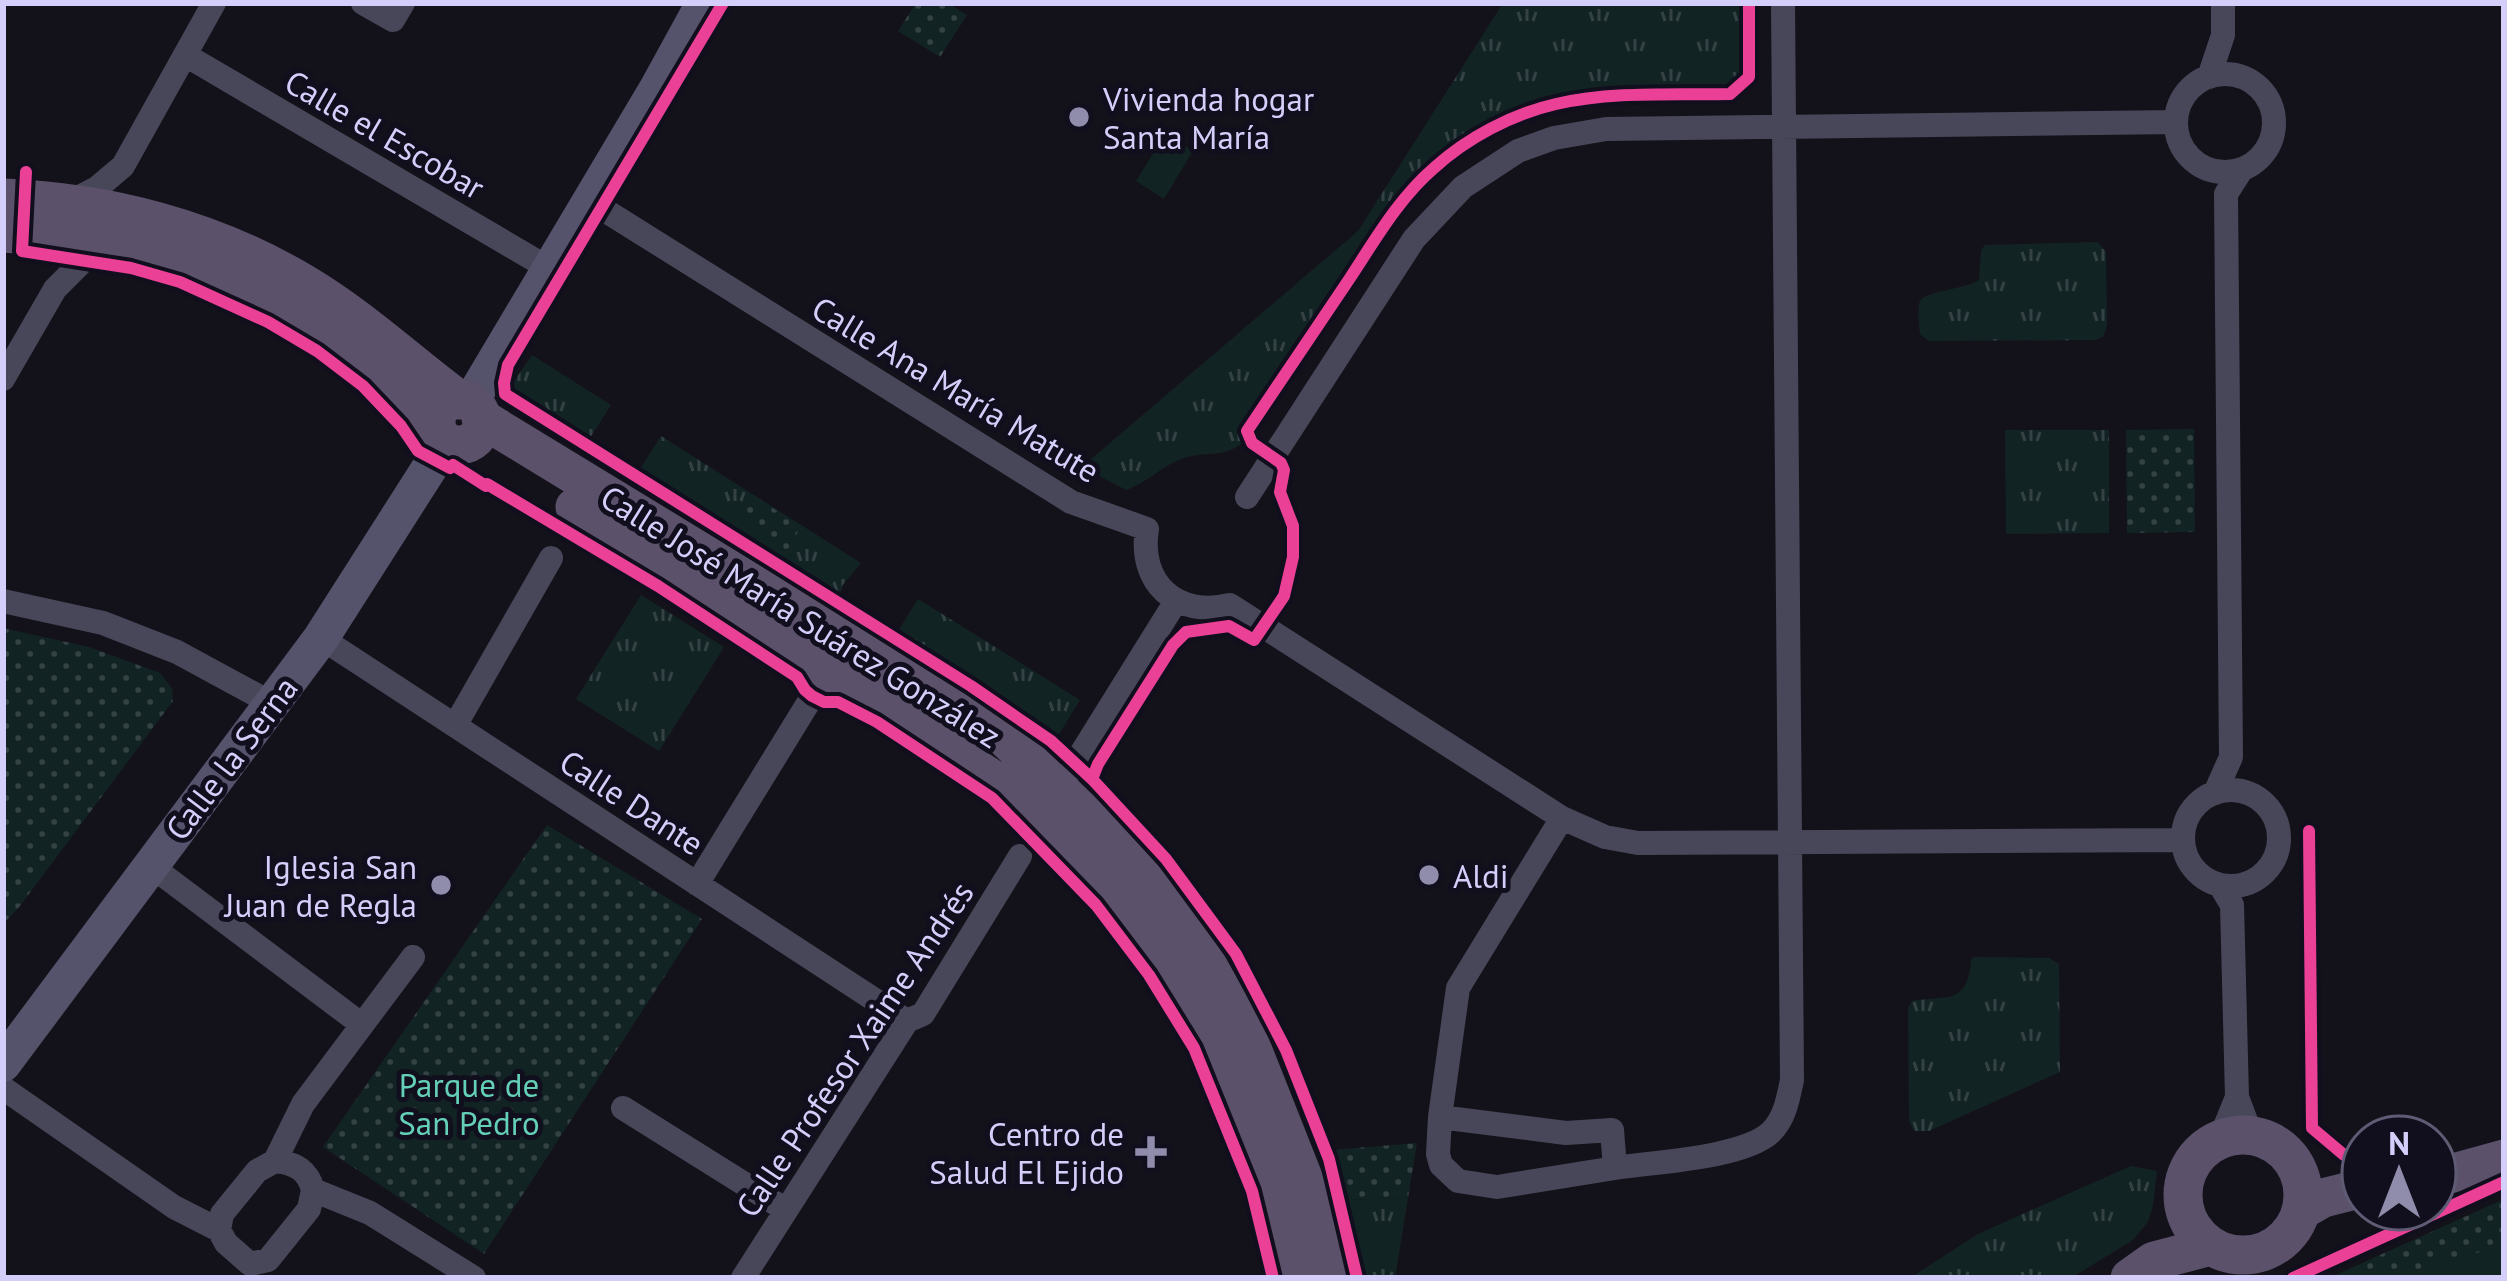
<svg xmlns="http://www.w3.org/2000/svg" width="2507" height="1281" viewBox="0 0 2507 1281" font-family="'PT Sans',sans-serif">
	<defs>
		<pattern id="grass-tufts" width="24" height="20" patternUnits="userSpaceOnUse" patternTransform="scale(3)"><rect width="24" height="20" fill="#122324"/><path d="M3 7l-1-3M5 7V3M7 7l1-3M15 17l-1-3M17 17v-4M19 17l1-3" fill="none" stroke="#344245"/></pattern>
		<pattern id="park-dots" width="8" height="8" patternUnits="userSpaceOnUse" patternTransform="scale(3)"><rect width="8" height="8" fill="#122324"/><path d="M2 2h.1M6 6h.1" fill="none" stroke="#344245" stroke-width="1.8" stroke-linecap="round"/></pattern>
	</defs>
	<rect width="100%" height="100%" fill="#13121a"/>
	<!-- grass -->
	<path fill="url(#grass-tufts)" d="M1503 3H1743L1744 73 1727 88C1590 89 1514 83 1409 185L1248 419 1244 432V441C1227 458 1209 451 1188 457 1164 463 1149 482 1126 490L1082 467 1358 231Z
		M2098 242 2106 252 2107 326 2103 337 2095 340 1929 341 1920 334C1919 325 1917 309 1920 301 1926 291 1966 289 1979 280L1981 250 1985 245Z
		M532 355 611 405 590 438 510 387Z
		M2005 430H2109V533L2006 534Z
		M661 436 861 563 842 586 840 596 640 469Z
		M641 595 724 647 659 751 576 699Z
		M918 599 1080 700 1059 734 897 633Z
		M1974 957 2049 958 2059 964 2060 1072 1929 1131H1914L1909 1121 1908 1008 1912 1001C1946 995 1968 1006 1971 960Z
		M2131 1166 2157 1171 2153 1205 2148 1222 2133 1240 2071 1278H1910L1978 1234Z
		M1408 1198 1395 1278H1361L1345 1200Z"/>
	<!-- park -->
	<path fill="url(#park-dots)" d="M916 3H948L967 15 940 57 898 31Z
		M2194 429 2195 532 2127 533 2126 430Z
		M751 494 801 526 787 552 751 525 739 509Z
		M3 628 89 647 160 673 172 688 173 701 20 906 3 924Z
		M547 825 702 919 484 1254 323 1147Z
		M1417 1143 1408 1198 1345 1200 1330 1150Z
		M2504 1199V1278H2329Z"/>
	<!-- pitch -->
	<path fill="#122324" d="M1165 134 1193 151 1164 199 1136 181Z
		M2504 1245V1278H2390Z"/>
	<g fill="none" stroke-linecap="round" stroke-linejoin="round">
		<!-- street -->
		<path stroke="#484759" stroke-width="24" d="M363 3 393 20 403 3
			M187 56 550 269
			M2176 123a49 49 0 1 1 98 0a49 49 0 1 1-98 0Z
			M2209 77 2223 35V3
			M72 201 97 188 123 166 214 3
			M590 201 1071 502 1147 529C1138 583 1177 618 1230 605L1562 818 1605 837 1638 843 2183 840
			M3 379 55 289 83 261 110 251
			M1247 497 1414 239 1463 187 1518 151 1554 138 1606 129 2176 122
			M3 601 103 623 177 652 271 703
			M321 638 907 1021
			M456 724 551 558
			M1059 789 1176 601
			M2183 838a48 48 0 1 1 96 0a48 48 0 1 1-96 0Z
			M2215 793 2231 757 2226 194 2242 169
			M151 866 361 1024
			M697 884 834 661
			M2220 885 2232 905 2237 1097 2251 1134
			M3 1088 174 1207 219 1230 226 1243 250 1264
			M623 1108 786 1210
			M1440 1117 1566 1133 1612 1130 1615 1168 1497 1187 1458 1181 1441 1165 1438 1154 1440 1117 1458 988 1562 818
			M2220 1139 2237 1097
			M275 1161C295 1163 308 1170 313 1190L370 1213 474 1278
			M1615 1168C1653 1162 1744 1158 1771 1132 1785 1118 1788 1099 1792 1080L1783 3
			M219 1230 222 1214 257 1171 275 1161 303 1104 413 957
			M250 1264 268 1260 309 1209 313 1190
			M743 1278 907 1021 923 1014 1020 856"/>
		<!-- secondary -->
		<path stroke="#55536c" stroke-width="36" d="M470 403 658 87 704 3
			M3 1064 321 638 446 442"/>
		<!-- primary -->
		<path stroke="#5b516a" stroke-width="39" d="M3 198C108 202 212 229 303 283 359 316 407 361 459 400
			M3 233C173 243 314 305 436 424
			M436 422a23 23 0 1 1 46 0a23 23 0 1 1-46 0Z
			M481 418 1004 737 1087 816 1157 893 1208 966 1247 1036 1306 1185 1328 1278
			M575 507 1009 790C1045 822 1084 856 1114 894 1202 1006 1264 1138 1292 1278
			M2183 1195a60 60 0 1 1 120 0a60 60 0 1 1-120 0Z
			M2435 1178 2504 1159
			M2302 1210 2323 1198 2363 1188
			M2130 1278 2154 1261 2211 1246"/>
		<!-- cycleway casing -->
		<g stroke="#110e1d" stroke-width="20">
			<path id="cycleway" d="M723 3 508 365 504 383 505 394 971 686 1051 741 1092 779 1166 859 1236 954 1286 1050 1329 1159 1357 1278
				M26 172 22 251 131 268 180 282 268 322 317 351 363 386 401 426 418 451 450 468 453 465 486 486 487 484 658 586 797 677 805 690 812 696 824 702H838L877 722 992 798 1096 905 1149 975 1194 1048 1252 1191 1273 1278
				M1092 779 1098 764 1173 645 1186 632 1229 626 1254 640 1284 596 1293 557V526L1280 492 1284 470 1281 463 1252 443 1247 431C1281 380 1316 329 1350 278 1375 240 1399 198 1434 168 1467 138 1512 114 1556 104 1612 91 1672 95 1730 94L1749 77V3
				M2309 831 2312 1128 2344 1155H2363
				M2293 1278 2504 1182"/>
		</g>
		<!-- cycleway -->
		<use href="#cycleway" stroke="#ea4096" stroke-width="12"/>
	</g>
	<!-- markers -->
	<g fill="#908dac" stroke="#110e1d" stroke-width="4.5">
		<circle cx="1079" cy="117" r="12"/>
		<circle cx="1429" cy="875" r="12"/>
		<circle cx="441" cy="885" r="12"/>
		<path d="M1145 1134h12v12h12v12h-12v12h-12v-12h-12v-12h12z"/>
	</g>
	<g text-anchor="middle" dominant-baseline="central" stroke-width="10" stroke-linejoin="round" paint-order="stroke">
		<!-- poi labels -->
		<g font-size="33" fill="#d4cffa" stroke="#110e1d" text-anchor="start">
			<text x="1103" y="98">Vivienda hogar<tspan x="1103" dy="38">Santa María</tspan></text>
			<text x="417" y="866" text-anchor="end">Iglesia San<tspan x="417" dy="38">Juan de Regla</tspan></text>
			<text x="1453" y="875">Aldi</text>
			<text x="1124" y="1133" text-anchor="end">Centro de<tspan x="1124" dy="38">Salud El Ejido</tspan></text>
		</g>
		<!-- street labels -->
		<g font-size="33" fill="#d4cffa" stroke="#110e1d">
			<text transform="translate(385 134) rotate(30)">Calle el Escobar</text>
			<text transform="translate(956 389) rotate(31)">Calle Ana María Matute</text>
			<text transform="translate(801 616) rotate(32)">Calle José María Suárez González</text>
			<text transform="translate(231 758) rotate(-53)">Calle la Serna</text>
			<text transform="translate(632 802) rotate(33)">Calle Dante</text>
			<text transform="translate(854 1049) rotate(-56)">Calle Profesor Xaime Andrés</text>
		</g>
		<!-- park labels -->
		<g font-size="33" fill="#64d0b7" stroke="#110e1d">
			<text x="469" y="1084">Parque de<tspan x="469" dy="38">San Pedro</tspan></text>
		</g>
	</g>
	<!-- border -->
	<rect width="2507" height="1281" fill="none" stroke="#d4cffa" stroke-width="12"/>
	<!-- north arrow -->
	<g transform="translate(2399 1173)"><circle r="57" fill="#110e1d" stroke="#5f5b75" stroke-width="3"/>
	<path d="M0-9L21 45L0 30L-21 45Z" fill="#908dac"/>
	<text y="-18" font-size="33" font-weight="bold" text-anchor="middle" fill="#d4cffa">N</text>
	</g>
</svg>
